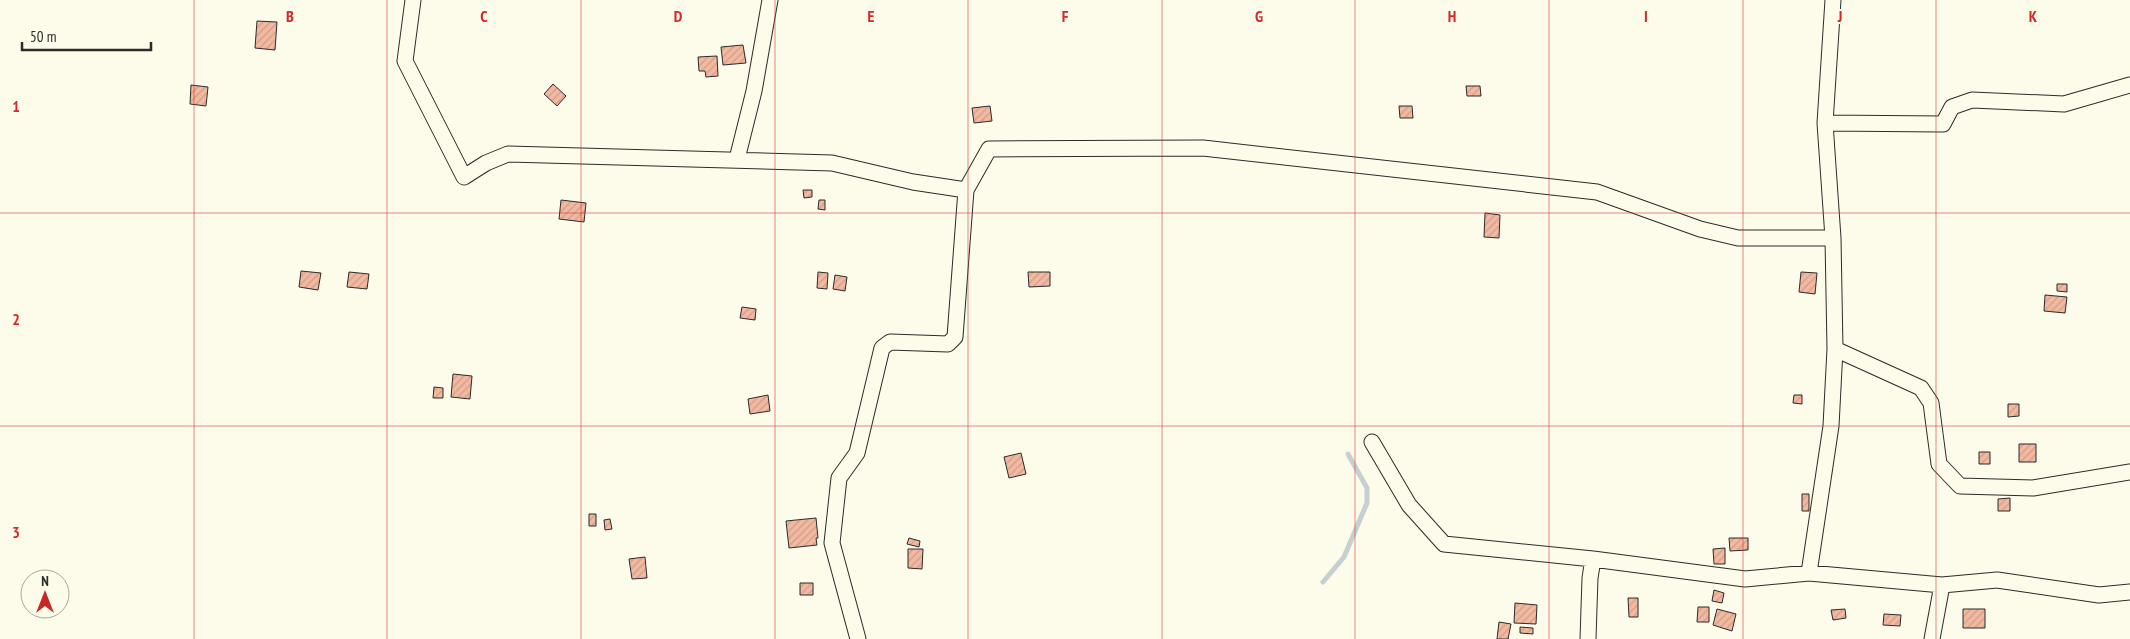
<svg xmlns="http://www.w3.org/2000/svg" width="2130" height="639" viewBox="0 0 2130 639" font-family="'PT Sans Narrow',sans-serif">
	<defs>
		<pattern id="building-hatch" width="6" height="6" patternUnits="userSpaceOnUse" patternTransform="scale(1.25)"><rect width="6" height="6" fill="#f2b8a0"/><path d="M-1 1l2-2M0 6l6-6M5 7l2-2" fill="none" stroke="#d09e8a"/></pattern>
	</defs>
	<rect width="100%" height="100%" fill="#fdfbea"/>
	<g fill="none" stroke-linecap="round" stroke-linejoin="round">
		<!-- stream -->
		<path stroke="#c7d0d0" stroke-width="5" d="M1323 582 1344 557 1367 503V488L1348 454"/>
	</g>
	<!-- building -->
	<path fill="url(#building-hatch)" stroke="#2b2b2b" d="M257 21 277 22 275 50 255 48Z
		M743 45 746 63 723 65 721 47Z
		M717 56 718 76 706 77 705 71H699L698 57Z
		M553 84 566 96 557 106 544 94Z
		M191 85 208 87 206 106 190 104Z
		M1466 86H1480L1481 96H1467Z
		M990 106 992 121 974 123 972 108Z
		M1399 106H1412L1413 118H1400Z
		M803 190H812V197L804 198Z
		M561 200 586 203 584 222 559 219Z
		M819 200H825V210L818 209Z
		M1485 213 1500 215 1499 238 1484 237Z
		M301 271 321 273 318 290 299 287Z
		M349 272 369 274 367 289 347 287Z
		M818 272 828 273 827 289 817 288Z
		M1028 272H1050V286L1029 287Z
		M1801 272 1817 273 1815 294 1799 292Z
		M835 275 847 277 845 291 833 289Z
		M2057 284H2067V292L2057 291Z
		M2045 295 2067 297 2065 313 2044 311Z
		M742 307 756 309 755 320 740 318Z
		M453 374 472 376 470 399 451 397Z
		M434 387 443 388V398H433Z
		M768 395 770 411 750 414 748 399Z
		M1794 395H1802V404L1793 403Z
		M2008 404H2019V416L2008 417Z
		M2019 444H2036V462H2019Z
		M1979 452H1990V464H1979Z
		M1021 453 1026 474 1009 478 1004 457Z
		M1802 494H1809V511H1802Z
		M2010 498V511H1998V499Z
		M589 514H596V526H589Z
		M816 518 818 538H816L817 545 789 548 786 521Z
		M610 519 612 529 605 530 604 520Z
		M909 538 920 541 919 547 907 544Z
		M1729 538H1748V550L1730 551Z
		M1725 548V564H1714L1713 549Z
		M908 549H923L922 569 908 568Z
		M645 557 647 578 632 579 629 559Z
		M800 583H813V595H800Z
		M1714 590 1724 593 1722 603 1712 601Z
		M1628 598H1638V617H1629Z
		M1515 603 1537 605 1536 624 1514 623Z
		M1698 607H1709V622H1697Z
		M1717 609 1736 614 1732 631 1713 625Z
		M1845 609 1846 618 1833 620 1831 610Z
		M1963 609H1985V628H1963Z
		M1884 614 1901 615 1900 626 1883 625Z
		M1499 622 1511 624 1508 639H1497Z
		M1520 627 1533 628V634L1520 633Z"/>
	<g fill="none" stroke-linecap="round" stroke-linejoin="round">
		<!-- minor casing -->
		<g stroke="#2b2b2b" stroke-width="17">
			<path id="minor" d="M413 0 405 61 464 177 486 163 508 154 832 163 913 182 966 190
				M1825 123 1943 124 1952 107 1972 100 2064 104 2130 85
				M737 159 754 91 770 0
				M1835 349 1921 388 1931 403 1939 464 1960 486 2033 488 2130 472
				M1372 442 1409 505 1444 544 1593 559 1745 579 1809 573 1942 585 1997 580 2099 595 2130 592
				M1809 573 1831 426 1835 349 1833 238 1825 123 1833 0
				M858 639 832 543 839 478 857 453 882 348 890 342 948 344 955 337 966 190 989 149 1203 148 1597 192 1700 229 1738 238H1833
				M1588 639 1590 578 1593 559
				M1932 639 1942 585"/>
		</g>
		<!-- minor -->
		<use href="#minor" stroke="#fdfbea" stroke-width="15"/>
	</g>
	<!-- grid -->
	<path fill="none" stroke="#d62828" stroke-width="1" stroke-opacity="0.55" d="M194 0V639M387 0V639M581 0V639M775 0V639M968 0V639M1162 0V639M1355 0V639M1549 0V639M1743 0V639M1936 0V639M0 213H2130M0 426H2130"/>
	<g font-size="16" text-anchor="middle" font-weight="bold" fill="#d62828" stroke="#fdfbea" stroke-width="4" stroke-linejoin="round" paint-order="stroke">
		<text x="290" y="22">B</text>
		<text x="484" y="22">C</text>
		<text x="678" y="22">D</text>
		<text x="871" y="22">E</text>
		<text x="1065" y="22">F</text>
		<text x="1259" y="22">G</text>
		<text x="1452" y="22">H</text>
		<text x="1646" y="22">I</text>
		<text x="1840" y="22">J</text>
		<text x="2033" y="22">K</text>
		<text x="16" y="112">1</text>
		<text x="16" y="325">2</text>
		<text x="16" y="538">3</text>
	</g>
	<!-- north arrow -->
	<g transform="translate(45 594)"><circle r="24" fill="#fdfbea" stroke="#a9a89e"/>
	<path d="M0-4L9 19L0 12L-9 19Z" fill="#c62828"/>
	<text y="-8" font-size="14" font-weight="bold" text-anchor="middle" fill="#2b2b2b">N</text>
	</g>
	<!-- scale -->
	<path d="M22 42v8h129v-8" fill="none" stroke="#2b2b2b" stroke-width="2.5"/>
	<text x="30" y="42" font-size="15" fill="#2b2b2b" stroke="#fdfbea" stroke-width="4" paint-order="stroke">50 m</text>
</svg>
